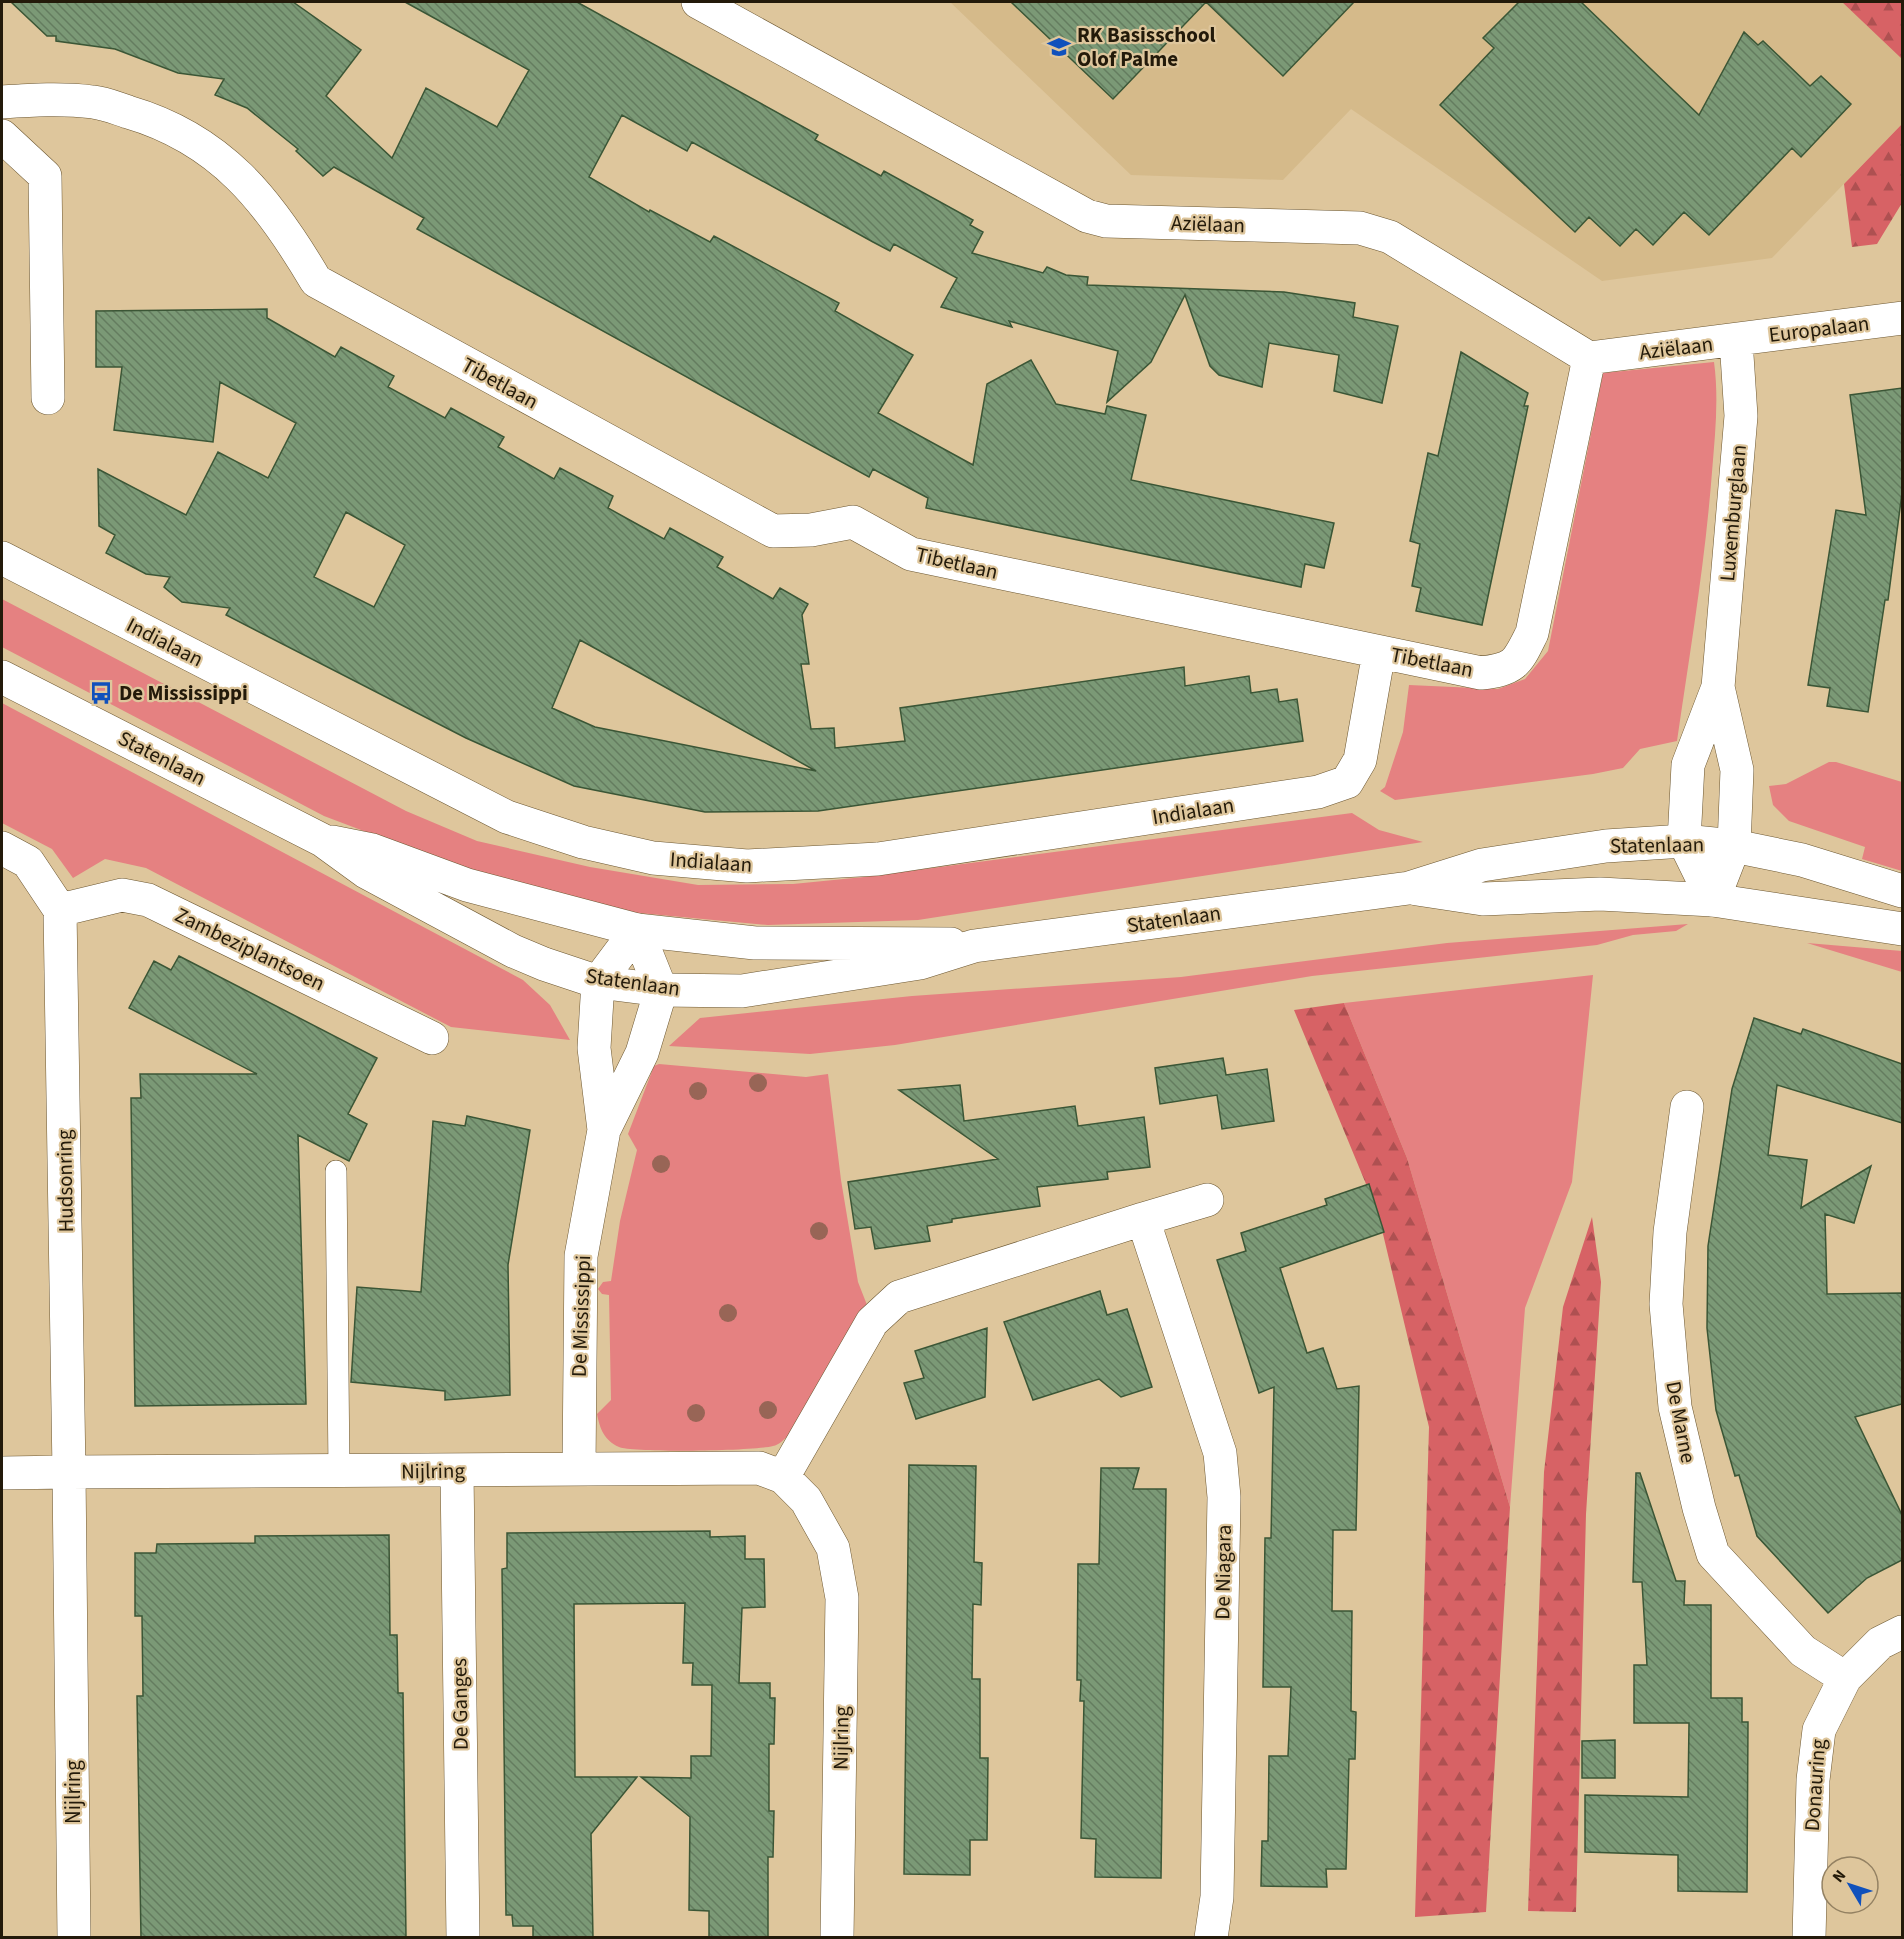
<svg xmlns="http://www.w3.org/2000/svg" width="1904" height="1939" viewBox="0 0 1904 1939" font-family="'Source Sans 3',sans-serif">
	<defs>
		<pattern id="forest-firs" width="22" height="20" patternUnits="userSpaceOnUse" patternTransform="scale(1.5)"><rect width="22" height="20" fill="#d76265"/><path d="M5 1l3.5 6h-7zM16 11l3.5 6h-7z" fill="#ae5051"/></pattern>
		<pattern id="building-back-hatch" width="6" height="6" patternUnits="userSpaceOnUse" patternTransform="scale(1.5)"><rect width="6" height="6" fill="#7b9976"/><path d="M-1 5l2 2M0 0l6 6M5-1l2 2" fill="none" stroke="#647c5f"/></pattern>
	</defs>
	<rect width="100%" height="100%" fill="#dec69c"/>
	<!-- built -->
	<path fill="#d5ba8a" d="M950 2H1842L1902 59V124L1772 258 1602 281 1351 109 1283 180 1131 175Z"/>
	<!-- grass -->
	<path fill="#e58181" d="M1714 362C1719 399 1715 435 1712 472 1705 563 1690 652 1677 741L1640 749 1623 768 1593 774 1395 800 1380 791 1385 787 1403 732 1409 685 1498 689 1525 679 1548 651 1603 373Z
		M2 599 406 811 477 841 590 867 698 885 793 884 864 877 1352 813 1379 830 1423 842 918 920 768 925 618 911 485 877 324 816 2 647Z
		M2 703 523 980 550 1005 570 1040 451 1027 146 868 105 859 73 878 52 849 2 823Z
		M1829 762H1836L1902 782V871L1862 859 1865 847 1789 821 1773 805 1769 786 1786 784Z
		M1688 924 1676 931 1633 935 1597 945 1312 976 895 1045 810 1054 669 1046 700 1018 912 996 1181 977 1447 943Z
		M1807 943 1902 951V972Z
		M1593 975 1572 1182 1525 1308 1510 1507 1407 1158 1344 1003Z
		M659 1064 806 1077 828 1074 841 1180 858 1282 867 1305 788 1436C783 1440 779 1445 773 1446 755 1451 633 1453 619 1447 604 1440 600 1429 597 1414L611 1400 609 1295 602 1294 598 1289 603 1282 611 1281 620 1221 637 1150 628 1134 654 1066Z"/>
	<!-- forest -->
	<path fill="url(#forest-firs)" d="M1842 2H1902V59Z
		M1902 124V203L1877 244 1852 247 1844 184Z
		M1344 1003 1407 1158 1510 1507 1486 1912 1415 1917 1429 1427 1378 1213 1294 1010Z
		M1592 1217 1601 1282 1586 1514 1576 1912 1528 1911 1544 1472 1563 1307Z"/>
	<!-- building -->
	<path fill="url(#building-back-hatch)" stroke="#3b5636" stroke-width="1.5" fill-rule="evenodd" d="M11 2H293L361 50 326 96 392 158 426 88 497 127 529 70 405 2H577L818 135 815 140 881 176 884 171 973 220 970 225 983 232 972 253 1043 273 1047 267 1066 275 1088 277 1087 285 1284 292 1355 303 1353 317 1398 326 1382 403 1334 391 1339 355 1269 343 1262 387 1219 375 1210 366 1185 295 1151 362 1107 402 1118 351 1009 321 1012 327 941 307 957 278 894 244 890 251 873 242 692 142 687 151 622 115 589 177 649 212 650 210 710 242 714 236 839 303 835 311 913 355 878 413 973 465 987 384 1031 360 1056 404 1105 414 1107 406 1146 415 1131 480 1334 523 1324 568 1305 564 1301 587 926 508 928 498 873 469 869 477 417 229 424 218 334 167 323 176 296 151 298 149 247 108 215 95 224 79 178 73 115 49 56 41V36H47Z
		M1011 2H1354L1283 76 1206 2 1113 99Z
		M1519 2H1581L1699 115 1744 32 1758 45 1763 41 1810 86 1821 76 1851 104 1801 157 1792 148 1709 235 1684 212 1653 245 1636 229 1620 246 1589 217 1575 232 1440 105 1494 48 1483 38Z
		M267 309V318L335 357 341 347 394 376 388 387 445 418 451 408 504 437 498 447 554 479 560 468 613 496 608 508 635 523 664 539 670 528 723 557 717 567 773 599 780 588 808 604 802 615 809 664H801L811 729 834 728 835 748 905 741 900 708 1184 667 1185 686 1249 676 1251 693 1277 689 1279 702 1297 699 1303 741 818 811 705 812 574 786 466 738 226 615 230 608 182 602 164 587 170 577 146 574 106 553 115 535 99 526 98 469 186 515 218 452 268 478 296 423 220 382 213 442 114 430 122 367H96V311ZM346 512 405 545 374 607 314 577ZM580 640 629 667 816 771 595 727 552 708Z
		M1461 352 1528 393 1524 406H1528L1482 625 1416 611 1421 588 1412 586 1420 544 1410 541 1428 453 1438 456Z
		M1902 388V493L1888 600H1885L1868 712 1827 706 1830 688 1808 685 1836 510 1866 515 1850 395Z
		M179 956 377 1058 348 1114 367 1124 349 1161 298 1135 306 1404 135 1406 131 1098H141L140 1074H257L129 1008 154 961 171 970Z
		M1754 1018 1801 1034 1803 1029 1902 1064V1123L1777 1085 1768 1155 1807 1160 1801 1208 1871 1166 1854 1223 1825 1214 1827 1294 1902 1293V1404L1855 1417 1902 1515V1560L1867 1578 1828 1613 1757 1536 1739 1475 1735 1476 1716 1410 1707 1328 1708 1246 1732 1089Z
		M1223 1058 1226 1075 1267 1069 1274 1121 1222 1129 1217 1095 1160 1104 1155 1068Z
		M960 1085 964 1121 1075 1106 1078 1126 1144 1117 1150 1167 1107 1172 1108 1179 1037 1187 1040 1206 952 1219V1222L927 1226 930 1241 875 1249 871 1227 855 1229 848 1182 998 1159 899 1090Z
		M467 1116 530 1130 508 1265 510 1395 445 1400V1391L351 1382 357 1287 421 1292 433 1121 465 1126Z
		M1369 1184 1384 1232 1280 1268 1307 1353 1323 1348 1337 1389 1359 1386 1356 1530H1333L1332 1611H1352L1351 1711 1356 1712 1355 1759H1349L1346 1869H1326L1327 1887 1261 1886 1262 1841H1268L1269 1756H1288L1291 1687H1263L1265 1538H1271L1274 1387 1259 1393 1217 1260 1246 1251 1241 1233 1327 1205 1325 1199Z
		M1100 1291 1107 1315 1127 1309 1152 1387 1121 1397 1099 1379 1033 1400 1004 1322Z
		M987 1328 985 1397 916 1419 904 1383 924 1378 915 1351Z
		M909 1465 976 1466 974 1562 982 1563 981 1605 973 1604 972 1679H980V1758H988L987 1840H970V1875L904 1874Z
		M1101 1468H1139L1133 1489H1166L1161 1878 1095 1877 1096 1839 1081 1838 1084 1701H1080L1081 1680H1077L1078 1564H1099Z
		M1636 1473H1640L1676 1581H1685L1684 1605H1711V1698H1742V1722H1748L1747 1892 1678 1891V1855L1585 1852V1795L1688 1797 1689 1723H1634V1665H1647L1642 1582H1633Z
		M710 1531V1537L745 1536V1559H764L765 1607 742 1608 739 1683H770V1698H775L774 1744H769V1811H774L773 1857H768V1938H709V1911L689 1910 690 1817 641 1777 691 1778V1756H711L712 1685H692L693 1663H683L685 1603 574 1604 575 1777H637L591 1834 593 1938H533V1926H513L512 1915H506L502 1569 507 1568V1533Z
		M389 1535 390 1635H397L398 1693H403L406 1938H141L137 1696H143L142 1616H135V1553H156L157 1544 255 1543V1536Z
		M1615 1740V1778H1582V1741Z"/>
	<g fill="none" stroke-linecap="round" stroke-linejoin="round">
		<!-- lane casing -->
		<g stroke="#6c5731" stroke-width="22">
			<path id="lane" d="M336 1171 339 1472"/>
		</g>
		<!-- street casing -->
		<g stroke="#6c5731" stroke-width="34">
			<path id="street" d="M698 2 1087 216 1106 221 1360 228 1390 237 1589 358 1902 318
				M2 102C32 100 62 98 93 102 104 103 116 108 128 112 221 139 269 201 316 281L773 531 811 530 853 522 911 554 1481 673C1516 669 1517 663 1532 633L1589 358
				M2 136 45 176 48 398
				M2 558 507 817 583 842 653 858 747 866 878 859 1318 792 1347 782 1360 760 1379 652
				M2 848 28 862 60 910 69 1472 2 1473
				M1713 900 1684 841 1688 765 1718 687 1741 416 1736 340
				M1713 900 1734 846 1737 770 1718 687
				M60 910 122 895 148 900 432 1038
				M1687 1107 1670 1232 1666 1304 1675 1407 1699 1508 1713 1554 1803 1651 1845 1678
				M604 1130 594 1048 598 982 637 930
				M1143 1219 1207 1200
				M579 1468 581 1256 604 1130 642 1053 661 990 637 930
				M457 1471 463 1938
				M783 1477 872 1322 899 1297 1143 1219 1220 1453 1224 1497 1217 1897 1211 1938
				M74 1938 69 1472 759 1468 783 1477 806 1500 833 1548 842 1598 837 1938
				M1809 1938 1813 1780 1819 1730 1845 1678 1880 1643 1902 1632"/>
		</g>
		<!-- secondary casing -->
		<g stroke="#6c5731" stroke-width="34">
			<path id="secondary" d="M2 677 322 840 366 872 513 951 544 964 598 982 661 990 742 991 920 963 974 946 1409 888 1482 865 1606 846 1684 841 1734 846 1802 860 1902 891
				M332 842 372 850 467 885 637 930 755 943 951 944
				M1417 889 1483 899 1600 894 1713 900 1902 929"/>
		</g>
		<!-- lane -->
		<use href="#lane" stroke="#fff" stroke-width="21"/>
		<!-- street -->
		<use href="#street" stroke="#fff" stroke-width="33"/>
		<!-- secondary -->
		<use href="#secondary" stroke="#fff" stroke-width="33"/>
	</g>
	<!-- trees -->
	<g fill="#986556">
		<circle cx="758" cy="1083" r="9"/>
		<circle cx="698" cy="1091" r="9"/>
		<circle cx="661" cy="1164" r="9"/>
		<circle cx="819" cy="1231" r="9"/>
		<circle cx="728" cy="1313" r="9"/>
		<circle cx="768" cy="1410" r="9"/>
		<circle cx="696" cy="1413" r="9"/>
	</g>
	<!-- icons -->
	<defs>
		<g id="school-bare" transform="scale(1.8)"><path d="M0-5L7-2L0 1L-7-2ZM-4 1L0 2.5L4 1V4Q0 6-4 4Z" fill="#1051bc" stroke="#dec69c" stroke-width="2.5" paint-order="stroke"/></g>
		<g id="bus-bare" transform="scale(1.8)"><path d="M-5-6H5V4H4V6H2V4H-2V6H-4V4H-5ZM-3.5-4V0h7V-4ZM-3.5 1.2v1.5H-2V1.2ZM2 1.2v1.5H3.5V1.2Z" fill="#1051bc" stroke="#dec69c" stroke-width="2.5" paint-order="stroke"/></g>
	</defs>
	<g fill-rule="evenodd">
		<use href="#school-bare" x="1059" y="47"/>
		<use href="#bus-bare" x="101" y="693"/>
	</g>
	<g text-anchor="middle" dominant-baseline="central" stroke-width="4.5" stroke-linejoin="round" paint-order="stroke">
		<!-- poi labels -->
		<g font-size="21" font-weight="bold" fill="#231a0a" stroke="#dec69c" text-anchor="start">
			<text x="1077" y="35">RK Basisschool<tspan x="1077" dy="24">Olof Palme</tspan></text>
			<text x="119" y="693">De Mississippi</text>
		</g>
		<!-- street labels -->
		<g font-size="21" fill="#231a0a" stroke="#dec69c">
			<text transform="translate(1208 224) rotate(2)">Aziëlaan</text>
			<text transform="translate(1819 329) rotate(-7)">Europalaan</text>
			<text transform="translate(1676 348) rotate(-7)">Aziëlaan</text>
			<text transform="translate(500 383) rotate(29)">Tibetlaan</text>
			<text transform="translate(1733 513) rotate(-85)">Luxemburglaan</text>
			<text transform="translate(957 563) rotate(13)">Tibetlaan</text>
			<text transform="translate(165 642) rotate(27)">Indialaan</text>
			<text transform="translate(1432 662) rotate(11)">Tibetlaan</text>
			<text transform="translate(162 758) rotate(27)">Statenlaan</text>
			<text transform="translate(1193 811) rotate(-9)">Indialaan</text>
			<text transform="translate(1657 845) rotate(-1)">Statenlaan</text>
			<text transform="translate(711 862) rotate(4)">Indialaan</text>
			<text transform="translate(1174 919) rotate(-8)">Statenlaan</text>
			<text transform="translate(250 949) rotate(26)">Zambeziplantsoen</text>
			<text transform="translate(633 982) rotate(8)">Statenlaan</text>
			<text transform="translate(65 1181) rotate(-91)">Hudsonring</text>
			<text transform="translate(581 1316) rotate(-88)">De Mississippi</text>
			<text transform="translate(1681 1422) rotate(79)">De Marne</text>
			<text transform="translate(433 1471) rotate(-1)">Nijlring</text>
			<text transform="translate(1223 1572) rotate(-89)">De Niagara</text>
			<text transform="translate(460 1704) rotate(-91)">De Ganges</text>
			<text transform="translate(841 1738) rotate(-89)">Nijlring</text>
			<text transform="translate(1815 1785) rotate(-86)">Donauring</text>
			<text transform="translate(73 1792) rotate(-90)">Nijlring</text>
		</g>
	</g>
	<!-- border -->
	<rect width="1904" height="1939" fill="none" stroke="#231a0a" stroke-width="6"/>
	<!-- north arrow -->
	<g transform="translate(1850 1885) rotate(309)"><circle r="28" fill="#dec69c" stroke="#938162" stroke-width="1.5"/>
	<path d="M0-4.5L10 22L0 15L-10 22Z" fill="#1051bc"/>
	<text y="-9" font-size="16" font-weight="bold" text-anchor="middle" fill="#231a0a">N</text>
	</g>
</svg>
